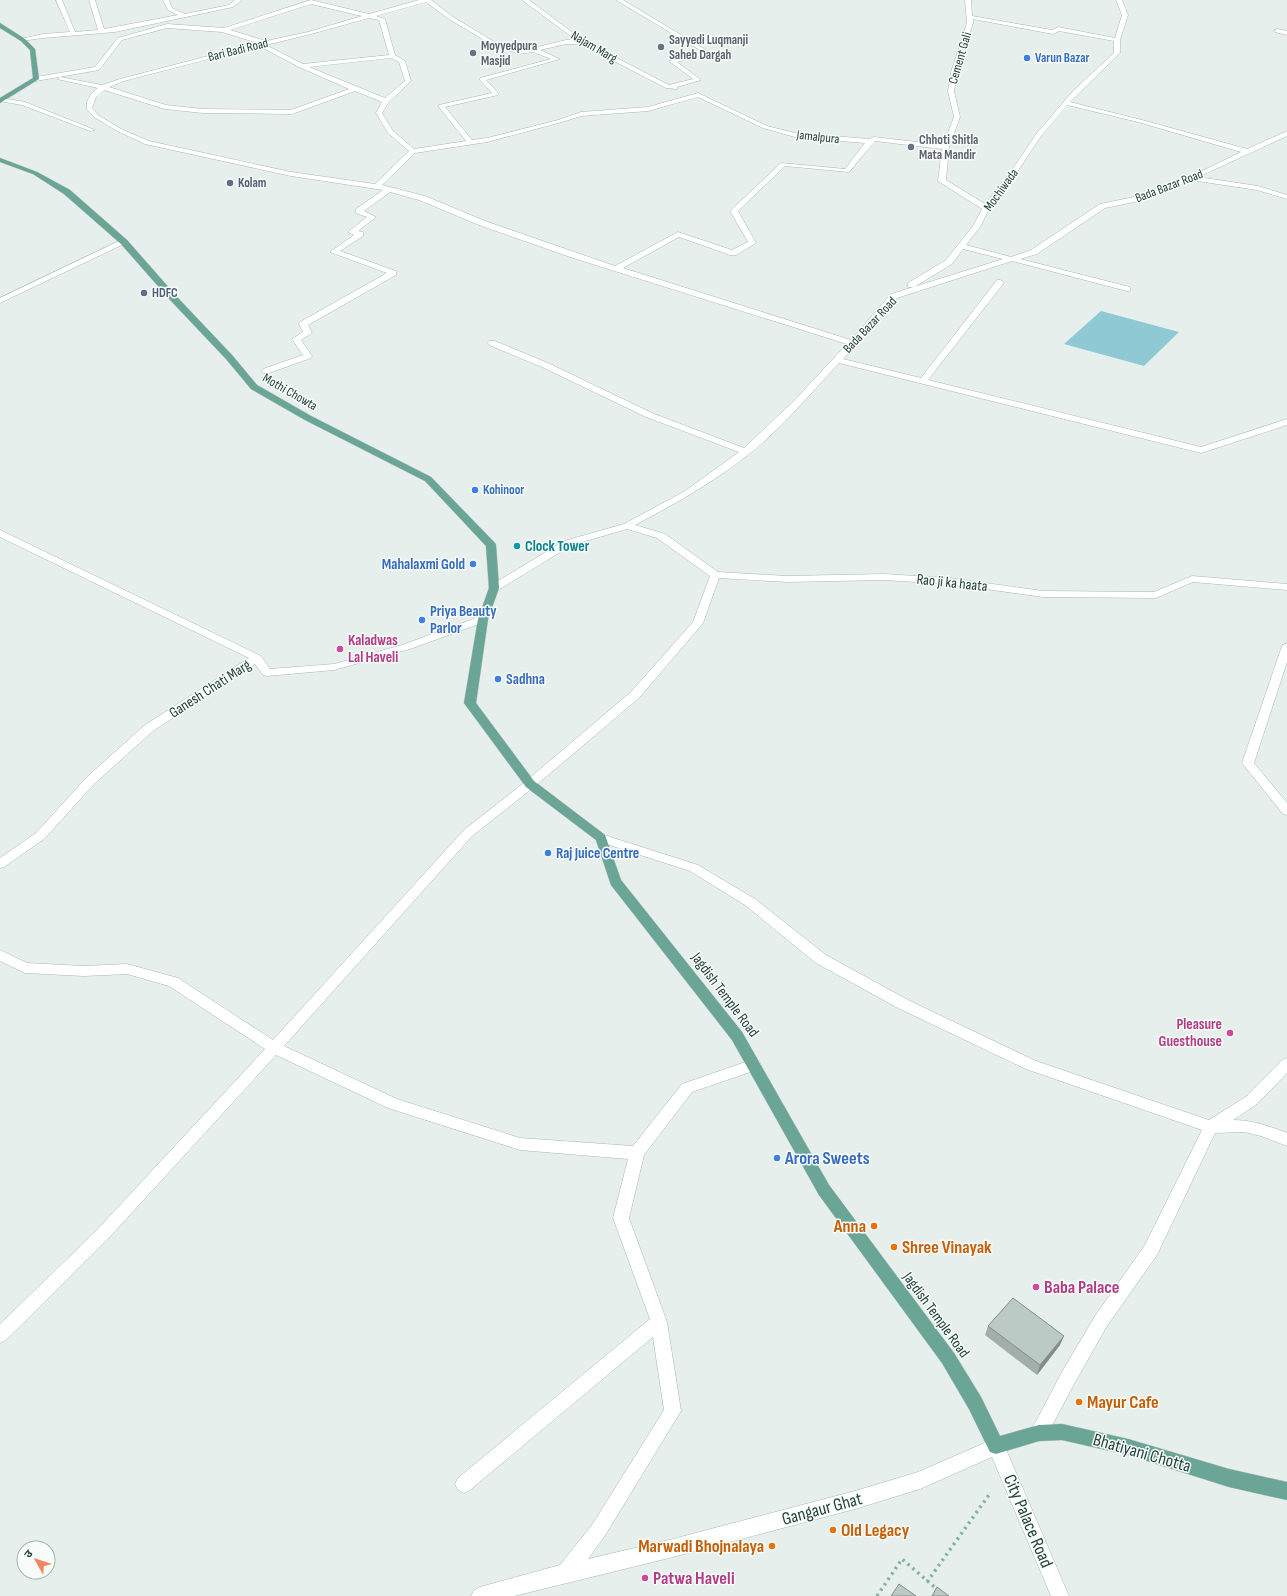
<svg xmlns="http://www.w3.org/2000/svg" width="1287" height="1596" viewBox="0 0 1287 1596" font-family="'Sofia Sans Condensed','Noto Sans Devanagari',sans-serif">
	<rect width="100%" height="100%" fill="#e6efeb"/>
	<!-- water -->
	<path fill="#8ec9d4" d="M1101 311 1179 332 1144 366 1064 344Z"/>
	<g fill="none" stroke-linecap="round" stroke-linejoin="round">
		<!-- minor casing -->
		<g stroke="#a8b8b2" stroke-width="1">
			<path id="minor" d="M56 0H62L75 32 98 30 89 0H95L104 29 178 15 168 10 163 0H169L172 8 185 14 229 5 235 0H242L233 7 115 32 43 38 21 41V39L43 34 70 32Z
				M311 0 369 14 419 0H431L453 17 493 41 521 51 566 40H576L522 0H529L584 41 669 85 693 79 669 61 703 52 616 0H623L711 53 677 62 701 80 677 87V89L666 88 581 44H566L540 50 560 59 486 80 498 93V95L445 107 472 140 487 138 558 120 581 112 648 107 698 93 767 126 795 133 869 139 874 137 943 145 954 117 948 91 951 72 967 23 965 0H971L972 16 1052 30 1058 27 1115 38 1122 15 1116 0H1122L1128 15 1120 40V53L1070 102 1142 120 1247 149 1287 131V136L1198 177 1258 186 1287 195V199L1257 190 1191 180 1139 201 1105 208 1037 254 1020 259 1130 287V291H1127L1012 261 897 298 843 359 921 378 997 280H1000L1004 282 1003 284 928 380 1201 447 1287 419V425L1201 453 839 363C810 394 782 428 749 454 714 482 675 504 635 525L665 534 718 572 787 576 884 574 949 578 1043 591 1154 592 1192 576 1287 584V590L1193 582 1156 598 1043 597 949 584 884 580 787 582 719 578 703 623 639 698 534 787 472 836 284 1046 397 1099 520 1138 633 1146 682 1084 754 1059 759 1061 761 1065 759 1069 692 1092 644 1155 629 1218 667 1322 681 1411 604 1537 588 1559 669 1540 855 1491 918 1472 996 1438 1002 1440 1069 1596H1051L992 1457 920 1489 855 1509 669 1558 514 1596H471L474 1590 480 1587 560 1565 592 1525 664 1410 653 1337 470 1490 464 1493 458 1490 455 1484 458 1478 650 1319 613 1218 628 1159 520 1150 388 1108 276 1055 106 1241 6 1340 0 1343V1324L96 1231 265 1049 169 986 127 974 84 976 25 973 0 961V950L27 963 84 966 127 964 178 978 273 1040 464 830 526 781 631 692 693 622 710 576 657 538 627 529 572 545 498 590H490L489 588 490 586 564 541 624 524 685 491 739 452 646 417 542 367 489 345 488 343 489 341H495L548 363 652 413 744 448 793 402 847 344 570 257 479 225 419 200 390 192 364 211 376 217 358 231 363 232V236L340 251 396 271V275L308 325 312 333 301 340 312 356 311 358 269 373H263L262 371 263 369 303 355 292 339 303 332 299 324 300 322 387 273 330 252 354 235 348 232 367 217 356 213V209L383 190 291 176 145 144 117 131 94 117 87 109C85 101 91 93 98 88L57 79 60 77 102 85 120 79 258 43 222 32 167 28 122 40 99 70 36 81 33 79 36 77 95 67 118 38 167 24 224 28ZM426 2 449 19 489 43 519 54 533 52 551 59 480 78V80L492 93 439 105V107L466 141 414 149 393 131 382 113 389 102 411 81 405 61 395 55 385 19 376 16ZM311 4 362 16 308 32 266 41 230 30ZM369 18 379 20 389 55 303 64 266 45 311 34ZM973 19 1053 34 1059 31 1114 41V53L1073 91 1037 133 1012 170 985 204 946 180 949 147 960 117 954 91 957 72 973 23ZM259 46 299 67 349 89 291 110 203 109 166 105 109 87 124 81ZM391 58 399 62 405 81 385 98 309 67ZM104 90 165 109 203 113 292 114 355 91 382 102 376 113 388 133 409 151 375 184 291 172 149 141 121 129 98 115 92 108 96 97ZM698 97 763 128 795 137 865 143 845 169 781 163 730 211 748 242 732 250 678 232 615 266 485 221 425 196 382 185 415 153 487 142 562 122 581 116 648 111ZM1067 105 1138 122 1241 152 1202 171 1134 197 1100 204 1031 250 1011 257 966 245 980 227 989 209 1017 172 1042 135ZM875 141 942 149 938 181 982 209 973 226 946 260 908 283V287H914L952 264 963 249 1003 259 891 294 851 340 623 268 679 237 730 255H736L756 243 738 211 785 166 849 172Z
				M1277 29 1287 31V35L1275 32 1274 31Z
				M2 98 25 102 95 130 90 131 22 105 0 101V99Z
				M121 240H124L128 242 0 303V298Z
				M0 530 261 656 270 669 334 664 402 645 479 617H487L488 619 487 621 410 649 334 670 267 676 263 675 255 664 153 731 95 783 44 839 4 867 0 868V858L36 833 87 777 145 725 249 658 0 537Z
				M1287 643V662L1254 763 1287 803V815L1283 814 1242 763 1282 646Z
				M601 834 698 865 755 899 826 955 908 1000 1036 1061 1209 1120 1247 1096 1282 1060 1287 1058V1073L1257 1104 1233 1120C1252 1120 1269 1126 1287 1133V1146L1261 1136 1244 1132 1215 1133 1157 1255 1107 1326 1074 1384 1045 1439 1039 1441 1033 1439 1030 1433 1033 1427 1062 1372 1095 1316 1145 1245 1202 1130 1026 1069 898 1008 816 963 745 905 690 871 597 841 595 838 597 835Z"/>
		</g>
		<!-- major casing -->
		<g stroke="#c2cac8" stroke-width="1">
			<path id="major" d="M0 23 25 39 35 49 39 79 0 103V98L33 78 30 50 21 41 0 28Z
				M0 158 37 172 70 190 127 240 178 298 232 355 257 385 311 416 431 477 495 543 496 545 499 588 488 619 476 703 534 781 605 835 621 880 742 1032 829 1185 954 1353 981 1397 1000 1436 1039 1425 1062 1424 1128 1439 1229 1469 1287 1482V1500L1229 1487 1128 1455 1062 1440 1039 1441 996 1454 990 1452 969 1409 942 1363 819 1195 732 1040 611 885 596 840 526 787 464 703 478 619 489 588 486 546 425 481 305 420 251 389 226 359 172 302 121 244 64 194 33 174 0 162Z"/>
		</g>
		<!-- path -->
		<path stroke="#86b3a5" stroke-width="3.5" stroke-dasharray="2.5 4" stroke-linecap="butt" d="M927 1582 991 1492
			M877 1596 902 1559 938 1590"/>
		<!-- minor -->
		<use href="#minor" fill="#fff" fill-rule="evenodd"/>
		<!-- major -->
		<use href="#major" fill="#6aa596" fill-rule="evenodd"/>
	</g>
	<!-- wall -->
	<path fill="#a1aea9" d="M988 1326 1060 1345 1037 1375 985 1335Z"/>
	<!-- shaded-wall -->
	<path fill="#838d89" d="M1064 1336 1060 1345 1037 1375 1040 1365Z"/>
	<!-- building -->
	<path fill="#bbcac4" stroke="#838d89" d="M1013 1298 1064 1336 1040 1365 988 1326Z
		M899 1584 916 1596H891Z
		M937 1587 949 1596H932Z"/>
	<!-- markers -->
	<g fill="#6b7280" stroke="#f7fbf9" stroke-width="1.5">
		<circle cx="661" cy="47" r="4"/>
		<circle cx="473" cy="53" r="4"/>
		<circle cx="911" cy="147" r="4"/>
	</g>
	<g fill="#3f7fe0" stroke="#f7fbf9" stroke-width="1.5">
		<circle cx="1027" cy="58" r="4"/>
		<circle cx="475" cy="490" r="4"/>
		<circle cx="473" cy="564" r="4"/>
		<circle cx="422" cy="620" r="4"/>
		<circle cx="498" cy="679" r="4"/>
		<circle cx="548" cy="853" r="4"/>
		<circle cx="777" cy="1158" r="4"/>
	</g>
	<g fill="#5c6f8a" stroke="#f7fbf9" stroke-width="1.5">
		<circle cx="230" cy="183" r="4"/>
		<circle cx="144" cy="293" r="4"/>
	</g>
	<circle fill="#0f9aa8" stroke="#f7fbf9" stroke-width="1.5" cx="517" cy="546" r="4"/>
	<g fill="#d1479c" stroke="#f7fbf9" stroke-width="1.5">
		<circle cx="340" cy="649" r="4"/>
		<circle cx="1230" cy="1033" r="4"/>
		<circle cx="1036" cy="1287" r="4"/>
		<circle cx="645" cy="1578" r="4"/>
	</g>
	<g fill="#e8710a" stroke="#f7fbf9" stroke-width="1.5">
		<circle cx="874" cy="1226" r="4"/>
		<circle cx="894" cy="1247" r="4"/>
		<circle cx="1079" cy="1402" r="4"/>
		<circle cx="833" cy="1530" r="4"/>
		<circle cx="772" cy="1546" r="4"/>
	</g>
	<g text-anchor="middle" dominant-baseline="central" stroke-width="3" stroke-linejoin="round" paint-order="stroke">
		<!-- far-worship labels -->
		<g font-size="13" font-weight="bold" fill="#5b616d" stroke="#f7fbf9" text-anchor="start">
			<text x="669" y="40">Sayyedi Luqmanji<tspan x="669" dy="15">Saheb Dargah</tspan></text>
			<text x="481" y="46">Moyyedpura<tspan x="481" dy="15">Masjid</tspan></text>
			<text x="919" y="140">Chhoti Shitla<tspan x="919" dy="15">Mata Mandir</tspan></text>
		</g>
		<!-- far-street labels -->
		<g font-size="13" fill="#24423a" stroke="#f7fbf9">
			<text transform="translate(594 47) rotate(30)">Najam Marg</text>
			<text transform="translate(238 50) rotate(-14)">Bari Badi Road</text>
			<text transform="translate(960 58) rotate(-74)">Cement Gali</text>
			<text transform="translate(818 137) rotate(6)">Jamalpura</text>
			<text transform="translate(1169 186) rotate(-21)">Bada Bazar Road</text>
			<text transform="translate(1001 190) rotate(-54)">Mochiwada</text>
			<text transform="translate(870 325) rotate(-47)">Bada Bazar Road</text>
			<text transform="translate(290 392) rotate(30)">Mothi Chowta</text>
		</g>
		<!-- far-shop labels -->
		<g font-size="13" font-weight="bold" fill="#366cbe" stroke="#f7fbf9" text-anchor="start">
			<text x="1035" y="58">Varun Bazar</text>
			<text x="483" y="490">Kohinoor</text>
		</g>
		<!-- far-service labels -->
		<g font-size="13" font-weight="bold" fill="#4e5e75" stroke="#f7fbf9" text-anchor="start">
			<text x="238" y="183">Kolam</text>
			<text x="152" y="293">HDFC</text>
		</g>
		<!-- culture labels -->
		<g font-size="15" font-weight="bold" fill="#0d838f" stroke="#f7fbf9" text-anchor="start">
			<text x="525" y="546">Clock Tower</text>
		</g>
		<!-- shop labels -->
		<g font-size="15" font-weight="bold" fill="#366cbe" stroke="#f7fbf9" text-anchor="start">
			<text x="465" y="564" text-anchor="end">Mahalaxmi Gold</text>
			<text x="430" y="611">Priya Beauty<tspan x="430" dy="17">Parlor</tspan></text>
			<text x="506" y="679">Sadhna</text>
			<text x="556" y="853">Raj Juice Centre</text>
		</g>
		<!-- street labels -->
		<g font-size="15" fill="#24423a" stroke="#f7fbf9">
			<text transform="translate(952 583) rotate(6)">Rao ji ka haata</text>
			<text transform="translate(210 689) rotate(-33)">Ganesh Chati Marg</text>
			<text transform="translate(725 995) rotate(53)">Jagdish Temple Road</text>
			<text transform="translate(936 1315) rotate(54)">Jagdish Temple Road</text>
		</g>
		<!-- hotel labels -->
		<g font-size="15" font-weight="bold" fill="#b23c85" stroke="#f7fbf9" text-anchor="start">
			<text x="348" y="640">Kaladwas<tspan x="348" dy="17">Lal Haveli</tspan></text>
			<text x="1222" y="1024" text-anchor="end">Pleasure<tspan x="1222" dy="17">Guesthouse</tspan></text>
		</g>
		<!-- near-shop labels -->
		<g font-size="18" font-weight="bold" fill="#366cbe" stroke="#f7fbf9" text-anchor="start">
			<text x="785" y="1158">Arora Sweets</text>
		</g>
		<!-- near-food labels -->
		<g font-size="18" font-weight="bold" fill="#c56008" stroke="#f7fbf9" text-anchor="start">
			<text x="866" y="1226" text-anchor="end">Anna</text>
			<text x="902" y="1247">Shree Vinayak</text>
			<text x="1087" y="1402">Mayur Cafe</text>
			<text x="841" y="1530">Old Legacy</text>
			<text x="764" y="1546" text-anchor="end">Marwadi Bhojnalaya</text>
		</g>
		<!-- near-hotel labels -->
		<g font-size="18" font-weight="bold" fill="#b23c85" stroke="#f7fbf9" text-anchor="start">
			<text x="1044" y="1287">Baba Palace</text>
			<text x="653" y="1578">Patwa Haveli</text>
		</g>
		<!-- near-street labels -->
		<g font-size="18" fill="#24423a" stroke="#f7fbf9">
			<text transform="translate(1142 1453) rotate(16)">Bhatiyani Chotta</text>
			<text transform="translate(822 1509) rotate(-15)">Gangaur Ghat</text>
			<text transform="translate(1028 1521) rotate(67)">City Palace Road</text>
		</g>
	</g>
	<!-- north arrow -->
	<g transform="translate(36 1560) rotate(309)"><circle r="19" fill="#f7fbf9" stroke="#a3b1ad"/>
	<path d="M0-3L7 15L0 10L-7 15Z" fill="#f4845f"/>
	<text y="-6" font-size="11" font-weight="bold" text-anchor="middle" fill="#24423a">उ</text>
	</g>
</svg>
